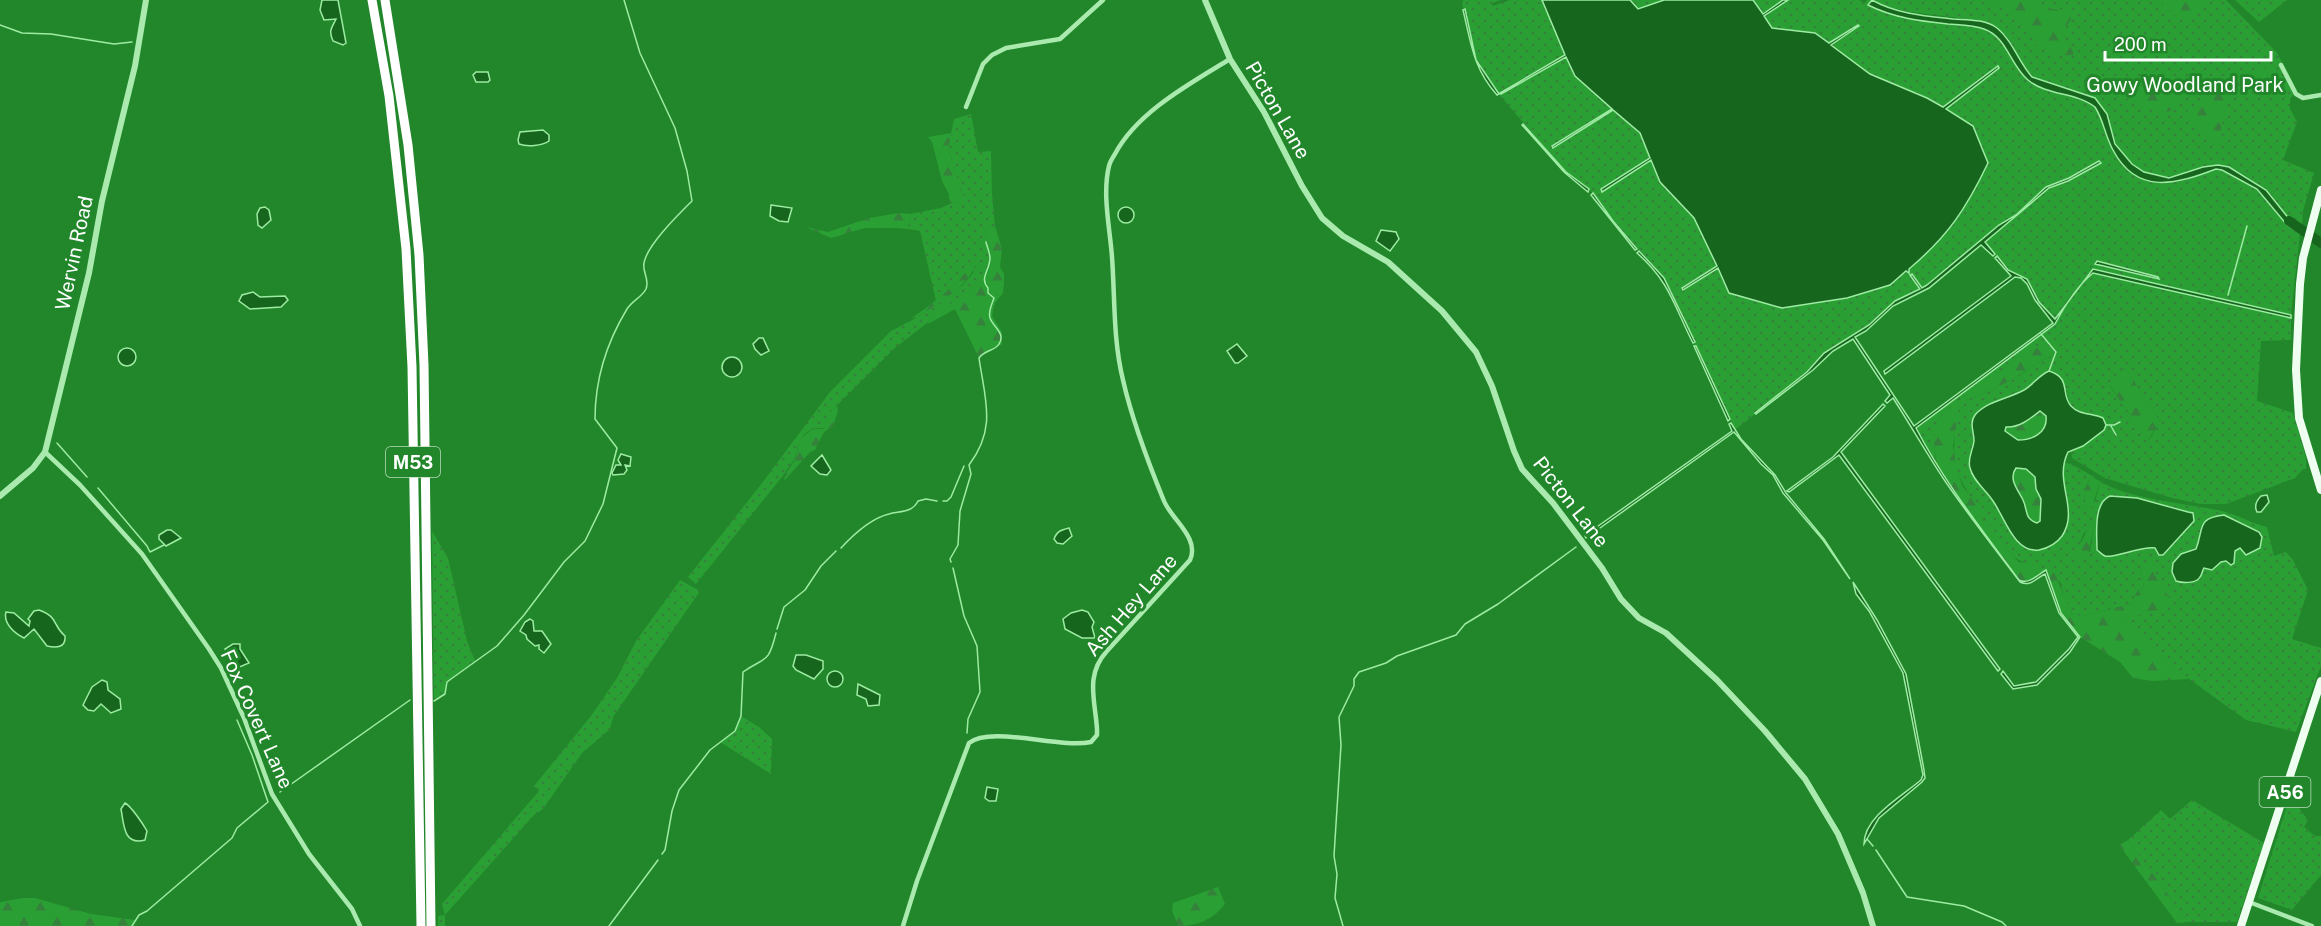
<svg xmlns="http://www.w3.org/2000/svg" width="2321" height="926" viewBox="0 0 2321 926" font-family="'Public Sans',sans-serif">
	<defs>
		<pattern id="grass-dots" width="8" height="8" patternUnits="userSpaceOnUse" patternTransform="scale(1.5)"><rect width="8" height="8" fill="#2a9f33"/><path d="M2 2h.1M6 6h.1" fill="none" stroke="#36823c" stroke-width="1.8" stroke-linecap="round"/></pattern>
		<pattern id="forest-firs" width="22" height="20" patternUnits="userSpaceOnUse" patternTransform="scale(1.5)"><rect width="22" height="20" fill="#2a9f33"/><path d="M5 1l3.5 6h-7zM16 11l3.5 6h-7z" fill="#36823c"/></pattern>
	</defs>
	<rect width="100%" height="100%" fill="#21872a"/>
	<!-- grass -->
	<path fill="url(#grass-dots)" fill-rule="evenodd" d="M1463 0H1501L1492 3 1493 6 1510 0H1628L1634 17 1500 91 1502 94 1668 0H1783L1553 146 1554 148 1629 101 1688 134 1601 189 1602 192 1859 27 1858 25 1816 52 1747 27 1788 0H1859L1865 3 1867 0H1871L1868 5 1900 18 1977 27C2011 37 2006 64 2031 82 2050 96 2077 93 2096 107 2104 121 2105 136 2113 150 2124 171 2148 185 2171 183 2185 182 2203 174 2216 169L2222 170 2257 189 2287 225 2300 233 2291 315 2093 269 2067 300 2055 319 2039 302 2027 279 2008 270 2001 260 1984 243 2049 188 2068 181 2101 163 2099 161 2069 178 2046 187 2016 215 1999 225 1927 285 1922 288 1912 274 1911 276 1920 289 1895 302 1869 325 1824 353 1807 372 1735 430 1696 346H1694L1695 342 1665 278 1613 221 1593 193 1566 172 1490 84 1476 60 1465 10 1462 5ZM1999 67 1934 118 1884 237 1910 271 1909 273 1881 237 1784 225 1683 290V288L1849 179Z
		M1630 0H1664L1636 15Z
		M1872 0H2226L2277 53 2297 90 2290 99V109L2297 122 2283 160 2314 173 2303 211 2302 226C2286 218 2287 214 2276 202 2264 188 2247 174 2229 167 2198 156 2174 197 2133 165 2120 155 2115 142 2110 127 2109 123 2108 117 2106 114 2088 89 2059 92 2034 78 2018 69 2017 44 2003 33 1974 10 1911 21 1872 0Z
		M2235 0H2287L2259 22Z
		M971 114 978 152 991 151 992 194 995 226 985 231C992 251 993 263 984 282L978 279 971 289 896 347 830 412 827 426C821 430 819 427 813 429 800 433 799 446 795 457 793 462 788 468 785 473L696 584 688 577 759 487 830 392 891 331 916 318 963 285 973 273 978 255 963 277 936 301 920 231 908 229 910 214 941 208 954 202 965 205 948 148 954 119Z
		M2093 273 2291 318V340L2261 341 2257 401 2293 413 2306 458V469H2303L2295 478 2226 504H2201L2172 498 2105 478 2072 458 2071 449 2083 446 2103 430 2098 416C2082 413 2067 410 2067 391L2045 373C2027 395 1984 399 1973 420 1969 427 1974 435 1973 442 1973 449 1970 454 1969 460 1966 477 1989 493 1997 506 2007 522 2014 546 2033 550L2070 513 2063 483V462L2071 464 2096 478 2091 477C2086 486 2082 493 2086 503L2095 502 2100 481C2125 499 2191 504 2222 511 2238 515 2251 523 2267 527L2274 556 2286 552 2293 560 2308 590 2292 639 2321 648V666L2296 732 2246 720 2189 679 2120 620 2173 605 2140 566 2144 587 2136 593 2132 604 2082 616H2074L2067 605 2060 582 2046 570 2039 574C2030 560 2019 565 2007 550 1990 529 1960 487 1955 462 1953 450 1955 440 1955 429 1954 421 1952 413 1951 406 1933 422 1932 442 1937 464L1915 428 1962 393 1966 400C1986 394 2006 383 2024 372 2034 366 2042 360 2053 355L2025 352 1998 373 1990 372 2055 324 2067 303 2085 280ZM2125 368 2160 421 2149 440 2127 416 2129 413 2109 385ZM2110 496 2137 498 2193 513 2159 555 2155 548C2141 546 2111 559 2105 556 2102 555 2100 552 2097 549L2099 508ZM2224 515 2243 523V553L2241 548 2235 550 2234 564 2231 565 2226 561 2221 562 2212 570 2204 568C2194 581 2200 579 2182 583L2173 563 2181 554 2196 549C2203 529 2199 518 2224 515ZM2094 524 2090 552 2078 547 2084 533Z
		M432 531 448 558 467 641 475 661 447 682 445 694 434 701Z
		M680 580 700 591 613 717 610 729 582 753 543 809 534 815 445 915V926H438V916L445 915 442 904 539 791 534 786 591 716 617 678 636 641Z
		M741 716 759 727 772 739 771 774 720 742 735 731Z
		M2290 796 2308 820 2304 827 2315 836H2321V875L2292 910 2258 898Z
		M2192 800 2264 843 2237 922H2188L2128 840 2161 810 2170 819Z"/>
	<!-- forest -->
	<path fill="url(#forest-firs)" d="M1965 0H2038L2039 5 2048 9 2074 10 2072 17 2061 35 2073 48V55L2056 56 2038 47 2022 23 1994 3Z
		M2160 0H2206L2193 19 2173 15Z
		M2274 65 2286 87 2268 79 2259 85 2251 84 2248 87C2220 89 2222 125 2220 146L2207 139 2184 114 2217 88Z
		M2147 81 2157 84 2178 98 2177 109C2160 117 2141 105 2126 98L2131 90Z
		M952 133 948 148 966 205 954 202 949 203V194L942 181 932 142 928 137Z
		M899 213 910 214 908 229 896 228H865L831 238 806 227 828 232 869 218Z
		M995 226 1002 249 1000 267 1004 274V282L1003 293 995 303 992 316 1002 332V344L979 358 955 309 928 324 930 318 971 289 978 279 984 282C993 263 992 251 985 231Z
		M979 253C974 286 940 301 916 318H912C939 299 962 282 979 253Z
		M2039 348 2048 350 2054 355C2043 359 2035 365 2025 371 2007 383 1986 394 1966 400L1962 393 1990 372 1998 373 2025 352Z
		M2125 368 2160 421 2148 440 2127 416 2129 413 2109 384Z
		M1952 400 1959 408 1953 446 1956 465 1962 485 2007 550 2019 562 2031 564 2038 568 2039 574 2029 581 2023 582 2019 580 1984 535 1937 464 1934 445 1935 428 1940 417 1951 406Z
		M837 405 838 411 833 426 824 432 815 450 810 452 784 481C785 471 792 467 795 458 802 441 795 441 813 429H823L827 426C826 416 829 412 837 405Z
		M2040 411 2046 417C2048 433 2032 440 2018 440L2005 431 2006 426C2018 429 2030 419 2040 411Z
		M2016 468 2026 469 2035 477 2036 489 2041 499 2040 521 2037 523C2033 522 2032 522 2029 519 2025 514 2026 509 2025 504 2021 492 2006 480 2016 468Z
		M2091 477 2100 481 2092 507 2086 508 2084 493Z
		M2090 523 2094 524 2088 556 2075 560 2070 558 2083 539Z
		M2144 564 2154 566 2156 577 2174 605 2121 620 2189 679 2152 681 2133 678 2120 662 2080 637 2061 613 2046 570 2055 574 2072 614 2082 616 2132 604 2136 593 2144 587 2140 566Z
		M2128 840 2188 922 2177 923 2119 845Z
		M1218 887 1225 904C1212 920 1198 926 1178 926L1172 910 1173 903Z
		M23 898H35L91 914 135 920 132 926H0V902Z"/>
	<!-- water -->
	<path fill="#16661e" stroke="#9eeba3" stroke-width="1.5" fill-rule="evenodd" d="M322 0H338L346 43 343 45 333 41C328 30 332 28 336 19L324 20 320 10Z
		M1542 0H1630L1638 9 1664 0H1753L1763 14 1783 0H1788L1764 16 1772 28 1815 33 1829 43 1858 25 1859 26 1831 45 1870 74 1927 98 1943 107 1998 66 1999 68 1946 109 1973 126 1988 163C1966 209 1948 236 1909 269V273L1906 271 1890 285 1847 298 1782 308 1729 293 1718 268 1683 290 1682 288 1717 266 1694 218 1660 182 1651 160 1602 192 1601 189 1650 158 1640 133 1613 110 1553 148 1552 146 1612 109 1575 76 1566 57 1501 94 1500 93 1565 55Z
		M1872 0C1897 14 1925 16 1953 19 1968 20 1985 19 1997 28 2013 41 2019 63 2032 77L2095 98 2107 114 2115 144 2132 164 2144 172 2169 178 2203 167 2218 165 2229 167 2266 190 2290 220 2302 226 2300 233 2287 225 2257 189 2222 170 2216 169C2177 184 2137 196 2113 150 2105 136 2104 121 2095 107 2076 92 2047 96 2028 80 2010 65 2007 37 1984 29 1973 25 1960 25 1948 24 1920 21 1894 18 1868 5Z
		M1465 9 1476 60 1499 94 1497 95C1473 68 1471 43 1463 10Z
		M476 72H488L490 80 488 82H476L473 75Z
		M1523 124 1566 172 1589 189 1588 192 1564 172 1522 125Z
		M543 130 549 135V141C542 146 527 147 519 144L518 140 520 132Z
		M2099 161 2101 163 2068 181 2049 188 1985 242 1995 254 1993 256 1981 245 1929 288 1893 306 1866 331 1855 337 1914 426 2053 323 2035 300 2027 284 2021 278 2015 277 1885 374 1884 371 2011 276 1995 258 1997 256 2008 270 2027 279 2039 302 2055 319 2093 269 2291 315V318L2093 273C2077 286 2065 305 2055 324L1916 428C1944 482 1983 531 2019 580 2028 585 2038 575 2046 570L2061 613 2080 637 2070 652 2037 685 2013 689 2001 674 2003 671 2014 686 2036 682 2069 649 2078 637 2059 613 2045 574C2036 578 2031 587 2020 582 1995 549 1969 516 1945 481 1927 454 1911 426 1893 398L1887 403 1885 401 1890 395 1853 339 1833 351 1813 370 1756 414 1755 413 1807 372 1824 353 1869 325 1895 301 1920 289 1910 275 1912 274 1922 288 1927 285 1999 225 2016 215 2046 187 2069 178Z
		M1593 193 1613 221 1637 249 1635 250 1591 195Z
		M771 205 792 208 788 222 779 221 770 216Z
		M265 207 269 210 271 220 262 228 258 225 257 214 260 208Z
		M1118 215a8 8 0 1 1 16 0a8 8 0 1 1-16 0Z
		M1381 230 1396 232 1399 239 1390 251 1376 241Z
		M1639 251 1664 278 1695 342 1693 343C1674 306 1670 282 1637 253Z
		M2097 261 2158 277 2159 279 2095 264Z
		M253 292 260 297 285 296 288 300 281 307 250 309 239 301 242 295Z
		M759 338H763L769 351 761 355 755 349 753 344Z
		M1237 344 1247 356 1238 363H1235L1227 351Z
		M1694 346H1696L1730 419 1728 421Z
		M118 357a9 9 0 1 1 18 0a9 9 0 1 1-18 0Z
		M722 367a10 10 0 1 1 20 0a10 10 0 1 1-20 0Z
		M2049 371C2072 378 2060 394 2071 406 2079 415 2092 413 2103 418L2106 425 2104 430 2083 446 2068 452C2053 482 2080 509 2062 536 2057 543 2048 548 2039 550 2014 553 2005 518 1993 501 1986 490 1973 481 1970 468 1967 459 1973 450 1974 441 1974 432 1969 423 1975 415 1987 401 2008 399 2024 390 2033 385 2039 375 2049 371ZM2040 411 2046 416C2048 433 2032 440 2018 440L2005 431 2006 427C2019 428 2030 419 2040 411ZM2016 468 2026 469 2035 477 2036 489 2041 499 2040 521 2037 523C2024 519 2028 510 2023 500 2018 490 2008 479 2016 468Z
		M1883 404 1885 406 1841 452 2000 669 1998 671 1839 455 1789 492 1787 491 1833 457Z
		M1731 423 1741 439 1775 475 1786 493 1824 539 1850 579 1823 540 1783 493 1773 475 1761 464 1734 432 1586 538 1585 536 1594 529 1732 431 1729 424Z
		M621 454 631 457 630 466 625 465 627 470 624 474 613 475 612 473 616 465H621L618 460Z
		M822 455 831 470 827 475 820 474 811 466Z
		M2267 495 2269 502 2261 512H2257C2254 506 2257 500 2261 496Z
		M2110 496 2137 498 2188 512 2193 513 2194 521 2163 555H2159L2155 548C2141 546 2112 559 2105 556 2102 555 2100 552 2097 550 2097 534 2093 503 2110 496Z
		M2224 515 2259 532 2262 537 2260 548 2246 555 2240 548 2235 551 2234 563 2231 565 2226 561 2221 562 2212 570 2204 568C2202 571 2202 575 2200 577 2196 584 2182 583 2176 581L2172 572 2173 563 2181 554 2196 549C2204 529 2196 518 2224 515Z
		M1069 528 1072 536 1063 544 1057 543 1054 539C1057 531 1061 530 1069 528Z
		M167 530H171L181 538 166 546 159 539V535Z
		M1853 582 1877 620 1906 674 1924 770 1925 778 1922 782 1879 818 1864 844C1864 817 1901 797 1921 780L1923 775 1903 673 1869 611 1856 594Z
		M39 610C59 617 52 625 65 636 66 648 56 648 47 646L34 629 24 638C14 633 3 623 6 612L14 613 29 626 30 621 28 619 34 611Z
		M1082 610 1088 612 1094 622 1092 627 1095 638H1082L1065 629 1063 619 1071 613Z
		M530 619 533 621 534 631H542L551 644 544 653 539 649V645L535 646 527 639 526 635 520 631 525 622Z
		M233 644H240V649L249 663 237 668 225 649Z
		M796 655H806L823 661V669L814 679 796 670 793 666Z
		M827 679a8 8 0 1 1 16 0a8 8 0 1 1-16 0Z
		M102 680 107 682 108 690 120 699 121 709 111 713 101 704 94 711 88 710 83 705 92 687Z
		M858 684 880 695 879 705 868 706 866 699 857 695Z
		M987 787 998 789 996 801H989L985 798Z
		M125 803C131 806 143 824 147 831L145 840C123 846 124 824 121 809Z"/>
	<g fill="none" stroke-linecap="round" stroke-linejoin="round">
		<!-- stream -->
		<path stroke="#9eeba3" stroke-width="1.5" d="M0 25 22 33 51 34 114 44 132 42
			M2228 295 2247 226
			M2041 334 2056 352 2049 371
			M2106 425H2114L2120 422
			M2111 426 2116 435
			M57 443 87 477
			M98 488 147 546 150 552 164 545
			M943 501H947L951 497 964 466
			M841 548C853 535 872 518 889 514 900 511 912 513 918 501L926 499 937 501
			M951 562 950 559 958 545 960 511 971 474 969 465C997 428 985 400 979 358 984 350 995 351 999 344 1006 333 993 327 990 318 988 311 992 304 994 298L988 293V288C979 278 990 270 990 258 990 253 987 247 986 242
			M953 568 964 616 977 646 980 692 968 719 967 733
			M777 629 784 607 805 590 821 566 836 551
			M434 701 445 694 447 682 451 679 497 646 524 615 564 562 585 541 603 504 617 448 595 419C595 379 607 342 627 309 632 301 642 297 646 289 650 279 642 272 644 263 647 245 679 214 692 201L687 171 675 128 640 53 624 0
			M280 792 410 700
			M1867 839 1873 846
			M1876 850 1907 897 1964 906 2002 922 2006 926
			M662 854 665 850 672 811 679 790 710 750 735 731 741 716 743 672C766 656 768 665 776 633
			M132 926 139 915 147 911 232 838 237 828 268 802 252 755 237 720
			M609 926 658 860
			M1343 926 1335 898 1337 874 1334 856 1341 745 1339 717 1354 686V679L1359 672 1386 663 1397 656 1456 635 1465 624 1498 604 1576 547"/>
		<!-- river -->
		<path stroke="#16661e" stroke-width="10" d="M2289 221 2321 243"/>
		<!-- minor -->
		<path stroke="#aaeaaf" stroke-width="4.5" d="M2281 65 2296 94 2303 98 2321 95
			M966 107 983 64 992 55 1006 48 1060 39 1103 0
			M45 452 80 485 142 554 209 649 221 668 244 718 272 794 309 854 352 909 360 926
			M2249 902 2312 926
			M903 926 917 881 969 743C991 725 1059 749 1091 742L1097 735V729C1095 699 1085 675 1107 651L1190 560C1200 538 1172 520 1164 501 1148 462 1132 420 1123 380 1113 340 1115 298 1112 257 1110 229 1102 194 1109 166 1110 162 1113 157 1115 154 1137 112 1191 83 1230 59"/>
		<!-- tertiary -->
		<path stroke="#aaeaaf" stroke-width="6" d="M1205 0 1230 59 1264 112 1302 186 1322 218 1343 236 1388 262 1442 311 1476 352 1492 386 1514 451 1522 469 1553 503 1602 568 1621 599 1639 618 1666 633 1717 680 1765 731 1805 779 1838 834 1863 893 1873 926
			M0 496 33 468 45 452 89 273 102 201 135 66 146 0"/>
		<!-- primary -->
		<path stroke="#eefef0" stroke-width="8" d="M2321 190 2303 258 2300 284 2296 370 2299 418 2321 490
			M2241 926 2321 681"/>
		<!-- motorway -->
		<path stroke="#fff" stroke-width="9" d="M372 0 389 96 406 249 412 367 421 926
			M385 0 408 145 419 255 424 365 431 926"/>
	</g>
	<g text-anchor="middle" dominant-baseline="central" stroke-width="6" stroke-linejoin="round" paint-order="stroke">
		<!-- shield labels -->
		<g fill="#21872a" stroke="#bcdbbf" stroke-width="1.5">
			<rect x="386" y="447" width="54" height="30" rx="4.5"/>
			<rect x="2259.5" y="777" width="51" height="30" rx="4.5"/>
		</g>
		<g font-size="18" font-weight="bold" fill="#fff">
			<text x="413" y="462">M53</text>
			<text x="2285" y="792">A56</text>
		</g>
		<!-- park labels -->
		<g font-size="20" fill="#fafefa" stroke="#21872a">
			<text x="2185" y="85">Gowy Woodland Park</text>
		</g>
		<!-- street labels -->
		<g font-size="20" fill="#fff" stroke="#21872a">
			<text transform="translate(1278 110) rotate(60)">Picton Lane</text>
			<text transform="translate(74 253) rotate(-78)">Wervin Road</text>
			<text transform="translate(1571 502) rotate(52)">Picton Lane</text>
			<text transform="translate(1131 605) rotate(-49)">Ash Hey Lane</text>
			<text transform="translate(257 719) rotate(66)">Fox Covert Lane</text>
		</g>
	</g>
	<!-- scale -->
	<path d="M2105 51v9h166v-9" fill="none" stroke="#ffffff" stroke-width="3"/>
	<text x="2114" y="51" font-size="18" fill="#ffffff" stroke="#21872a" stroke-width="4.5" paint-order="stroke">200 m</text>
</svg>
